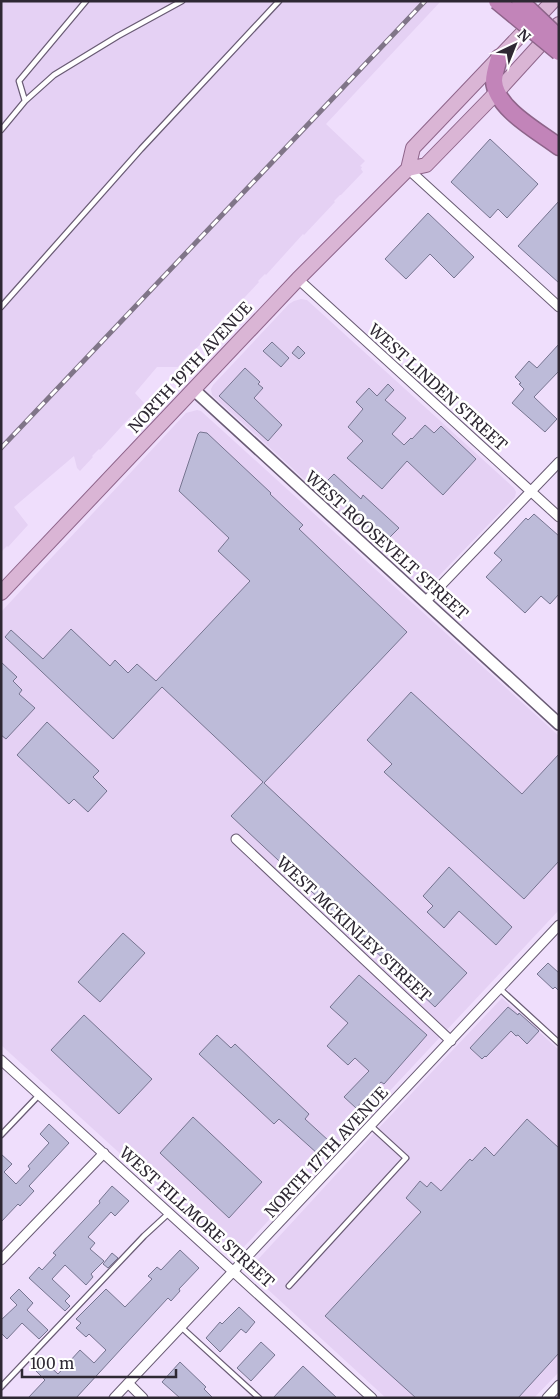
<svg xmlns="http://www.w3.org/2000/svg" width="560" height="1399" viewBox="0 0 560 1399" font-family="Merriweather,serif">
	<rect width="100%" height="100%" fill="#efdefc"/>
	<!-- built -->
	<path fill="#e5d1f4" d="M1 1H441L326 124 365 161 360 166 362 167 361 169 363 172 341 195H340L334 201 335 202 304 235 303 234 266 275 265 274 258 281 259 282 228 315 227 314 221 320 222 322 190 355 189 354 178 367H157L135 393 144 403 132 416H131L100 450 99 449 92 456 93 457 80 471 77 468 74 456 14 507 28 525 8 547 7 546 1 552Z
		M301 299 307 300 514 488 516 492 515 497 433 582 428 586 419 584 212 395 211 389 213 385 289 304 294 301Z
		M197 410 201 411 559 736V910L240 1251 236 1253 231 1254 228 1252 1 1045V612L186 413Z
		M502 998 559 1050V1372L534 1398H386L252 1275 251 1267 376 1131Z"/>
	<!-- building -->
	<path fill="#bdbbd9" stroke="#767490" d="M490 139 538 184 507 218 498 209 490 218 451 182Z
		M559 201V283L518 246Z
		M428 213 474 257 454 278 430 254 406 279 385 259Z
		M272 342 289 358 281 367 263 351Z
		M559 344V371L534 397 557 419 545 432 512 403 524 389 519 384 521 383 515 377 529 361 537 368Z
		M298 346 305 353 299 359 292 353Z
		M245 368 260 382 258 384 263 388 254 398 282 425 268 441 219 396Z
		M388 384 394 390 385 400 406 418 392 434 404 445 411 438 412 439 425 425 434 433 441 426 476 459 443 495 407 461 382 489 347 458 363 441 348 427 363 409 356 402 369 388 377 396Z
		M200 432 207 433 271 493 270 494 303 525 299 529 407 632 264 783 467 973 435 1007 231 816 263 782 162 687 113 739 5 637 11 630 43 659 71 629 110 666 115 660 128 673 137 664 156 681 250 581 218 551 229 538 179 491 198 434Z
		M334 474 361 499 363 495 399 528 385 542 323 485Z
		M534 514 559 536V594L550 604 541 596 525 613 486 577 502 560 494 553 526 518 528 520Z
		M1 662 17 677 13 681 22 690 19 694 35 708 6 739 1 735Z
		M411 692 522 794 559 754V861L524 899 384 772 392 764 367 740Z
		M47 722 99 771 93 777 107 791 88 812 74 799 69 804 17 755Z
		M449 867 512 927 496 945 459 911 444 928 427 912 433 906 423 896Z
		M123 933 145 953 100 1002 78 982Z
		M548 963 559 973V991L555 987 553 989 537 974Z
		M359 975 427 1035 384 1084 381 1082 356 1108 344 1097 369 1071 355 1058 348 1065 327 1046 348 1023 330 1007Z
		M508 1007 518 1015 519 1013 539 1031 527 1044 518 1035 516 1036 511 1031 486 1057 485 1056 482 1059 470 1048Z
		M84 1015 152 1079 119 1114 51 1050Z
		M217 1035 231 1048 235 1044 309 1114 305 1119 329 1141 318 1154 279 1119 274 1124 199 1054Z
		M193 1117 262 1182 229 1218 160 1153Z
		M527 1119 559 1148V1353L518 1398H416L325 1316 421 1212 406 1198 420 1181 427 1187 431 1182 441 1191 470 1159 472 1161 485 1147 494 1156Z
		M49 1124 69 1143 29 1186 34 1191 20 1206 18 1204 1 1222V1154L12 1164 4 1172 16 1184 30 1169 28 1166 49 1143 40 1134Z
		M112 1186 129 1201 115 1216 111 1212 88 1237 95 1243 90 1249 104 1261 91 1274 93 1277 86 1285 65 1265 52 1279 70 1296 65 1301 70 1306 65 1311 29 1278 39 1267 42 1270 56 1255 53 1253 100 1203 99 1201Z
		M180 1250 199 1268 179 1289 180 1291 171 1301 168 1298 167 1299 76 1398H28L45 1380 33 1368 42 1359 58 1374 80 1350 94 1363 106 1350 89 1334 86 1337 76 1328 81 1323 76 1319 106 1289 125 1307 152 1279 148 1276 157 1267 161 1270Z
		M112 1253 118 1258 108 1268 103 1264Z
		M19 1289 33 1303 27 1310 48 1330 39 1339 22 1323 7 1339 1 1333V1320L17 1305 10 1298Z
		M239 1307 255 1322 246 1333 241 1329 220 1352 206 1338 220 1322 222 1324Z
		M261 1342 275 1355 251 1381 237 1368Z
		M180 1362 206 1387 204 1389 213 1398H180L162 1382Z
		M303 1366 323 1385 337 1398H273Z"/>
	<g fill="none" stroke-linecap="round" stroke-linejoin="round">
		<!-- service casing -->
		<g stroke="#695b74" stroke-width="7">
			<path id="service" d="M25 101 54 75 118 36 182 1
				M1 130 25 101 19 81 86 1
				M1 307 141 149 279 1
				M500 989 559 1043
				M1 1135 40 1094
				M289 1286 406 1158 371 1126
				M180 1326 259 1398
				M1 1387 144 1236 169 1213"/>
		</g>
		<!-- minor casing -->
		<g stroke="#695b74" stroke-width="11">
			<path id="minor" d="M408 169 559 307
				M298 279 559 517
				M425 602 559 462
				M236 839 451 1041
				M1 1060 372 1398
				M1 1260 104 1153
				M128 1383 143 1398
				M114 1398 559 925
				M547 1398 559 1385"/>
		</g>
		<!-- tertiary casing -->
		<g stroke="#695b74" stroke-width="14">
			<path id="tertiary" d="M193 389 559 724"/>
		</g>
		<!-- primary casing -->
		<g stroke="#8e648a" stroke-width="16">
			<path id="primary" d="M408 169 426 165 497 92 559 24
				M1 593 298 279 408 169 413 148 553 1"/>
		</g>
		<!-- motorway casing -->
		<g stroke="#8e648a" stroke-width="19">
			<path id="motorway" d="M499 58C497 65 494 74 494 81 496 109 538 131 559 147"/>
		</g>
		<!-- service -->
		<use href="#service" stroke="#fff" stroke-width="4.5"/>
		<!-- minor -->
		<use href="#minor" stroke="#fff" stroke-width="9"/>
		<!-- tertiary -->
		<use href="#tertiary" stroke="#fff" stroke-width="11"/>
		<!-- primary -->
		<use href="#primary" stroke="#dab5d5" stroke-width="14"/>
		<!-- motorway -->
		<use href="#motorway" stroke="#c284b9" stroke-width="16"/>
		<!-- rail casing -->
		<g stroke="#807588" stroke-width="5">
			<path id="rail" d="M1 448 425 1"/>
		</g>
		<!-- rail -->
		<use href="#rail" stroke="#fff" stroke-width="3" stroke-dasharray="9" stroke-linecap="butt"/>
		<!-- motorway-bridge casing -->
		<g stroke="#8e648a" stroke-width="19" stroke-linecap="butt">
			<path id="motorway-bridge" d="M497 1 559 52
				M520 1 559 38"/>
		</g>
		<!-- motorway-bridge -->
		<use href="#motorway-bridge" stroke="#c284b9" stroke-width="16"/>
	</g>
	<g text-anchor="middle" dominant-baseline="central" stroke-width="5" stroke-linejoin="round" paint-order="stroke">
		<!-- street labels -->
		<g font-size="16" fill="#2e2833" stroke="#fff">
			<text transform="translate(190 367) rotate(-47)">NORTH 19TH AVENUE</text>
			<text transform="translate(438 387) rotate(42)">WEST LINDEN STREET</text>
			<text transform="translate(387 545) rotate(42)">WEST ROOSEVELT STREET</text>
			<text transform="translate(354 929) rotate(43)">WEST MCKINLEY STREET</text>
			<text transform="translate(326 1152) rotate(-47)">NORTH 17TH AVENUE</text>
			<text transform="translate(197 1217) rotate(42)">WEST FILLMORE STREET</text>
		</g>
	</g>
	<!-- border -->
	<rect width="560" height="1399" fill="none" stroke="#2e2833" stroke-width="5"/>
	<!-- north arrow -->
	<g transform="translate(515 45) rotate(43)" stroke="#ffffff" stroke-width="4" paint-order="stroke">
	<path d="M0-4L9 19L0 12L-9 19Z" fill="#2e2833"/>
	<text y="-8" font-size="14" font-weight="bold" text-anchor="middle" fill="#2e2833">N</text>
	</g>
	<!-- scale -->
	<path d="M22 1369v8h154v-8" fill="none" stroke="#2e2833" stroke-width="2.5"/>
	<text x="30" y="1369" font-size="15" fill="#2e2833" stroke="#ffffff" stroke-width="4" paint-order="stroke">100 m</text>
</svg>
